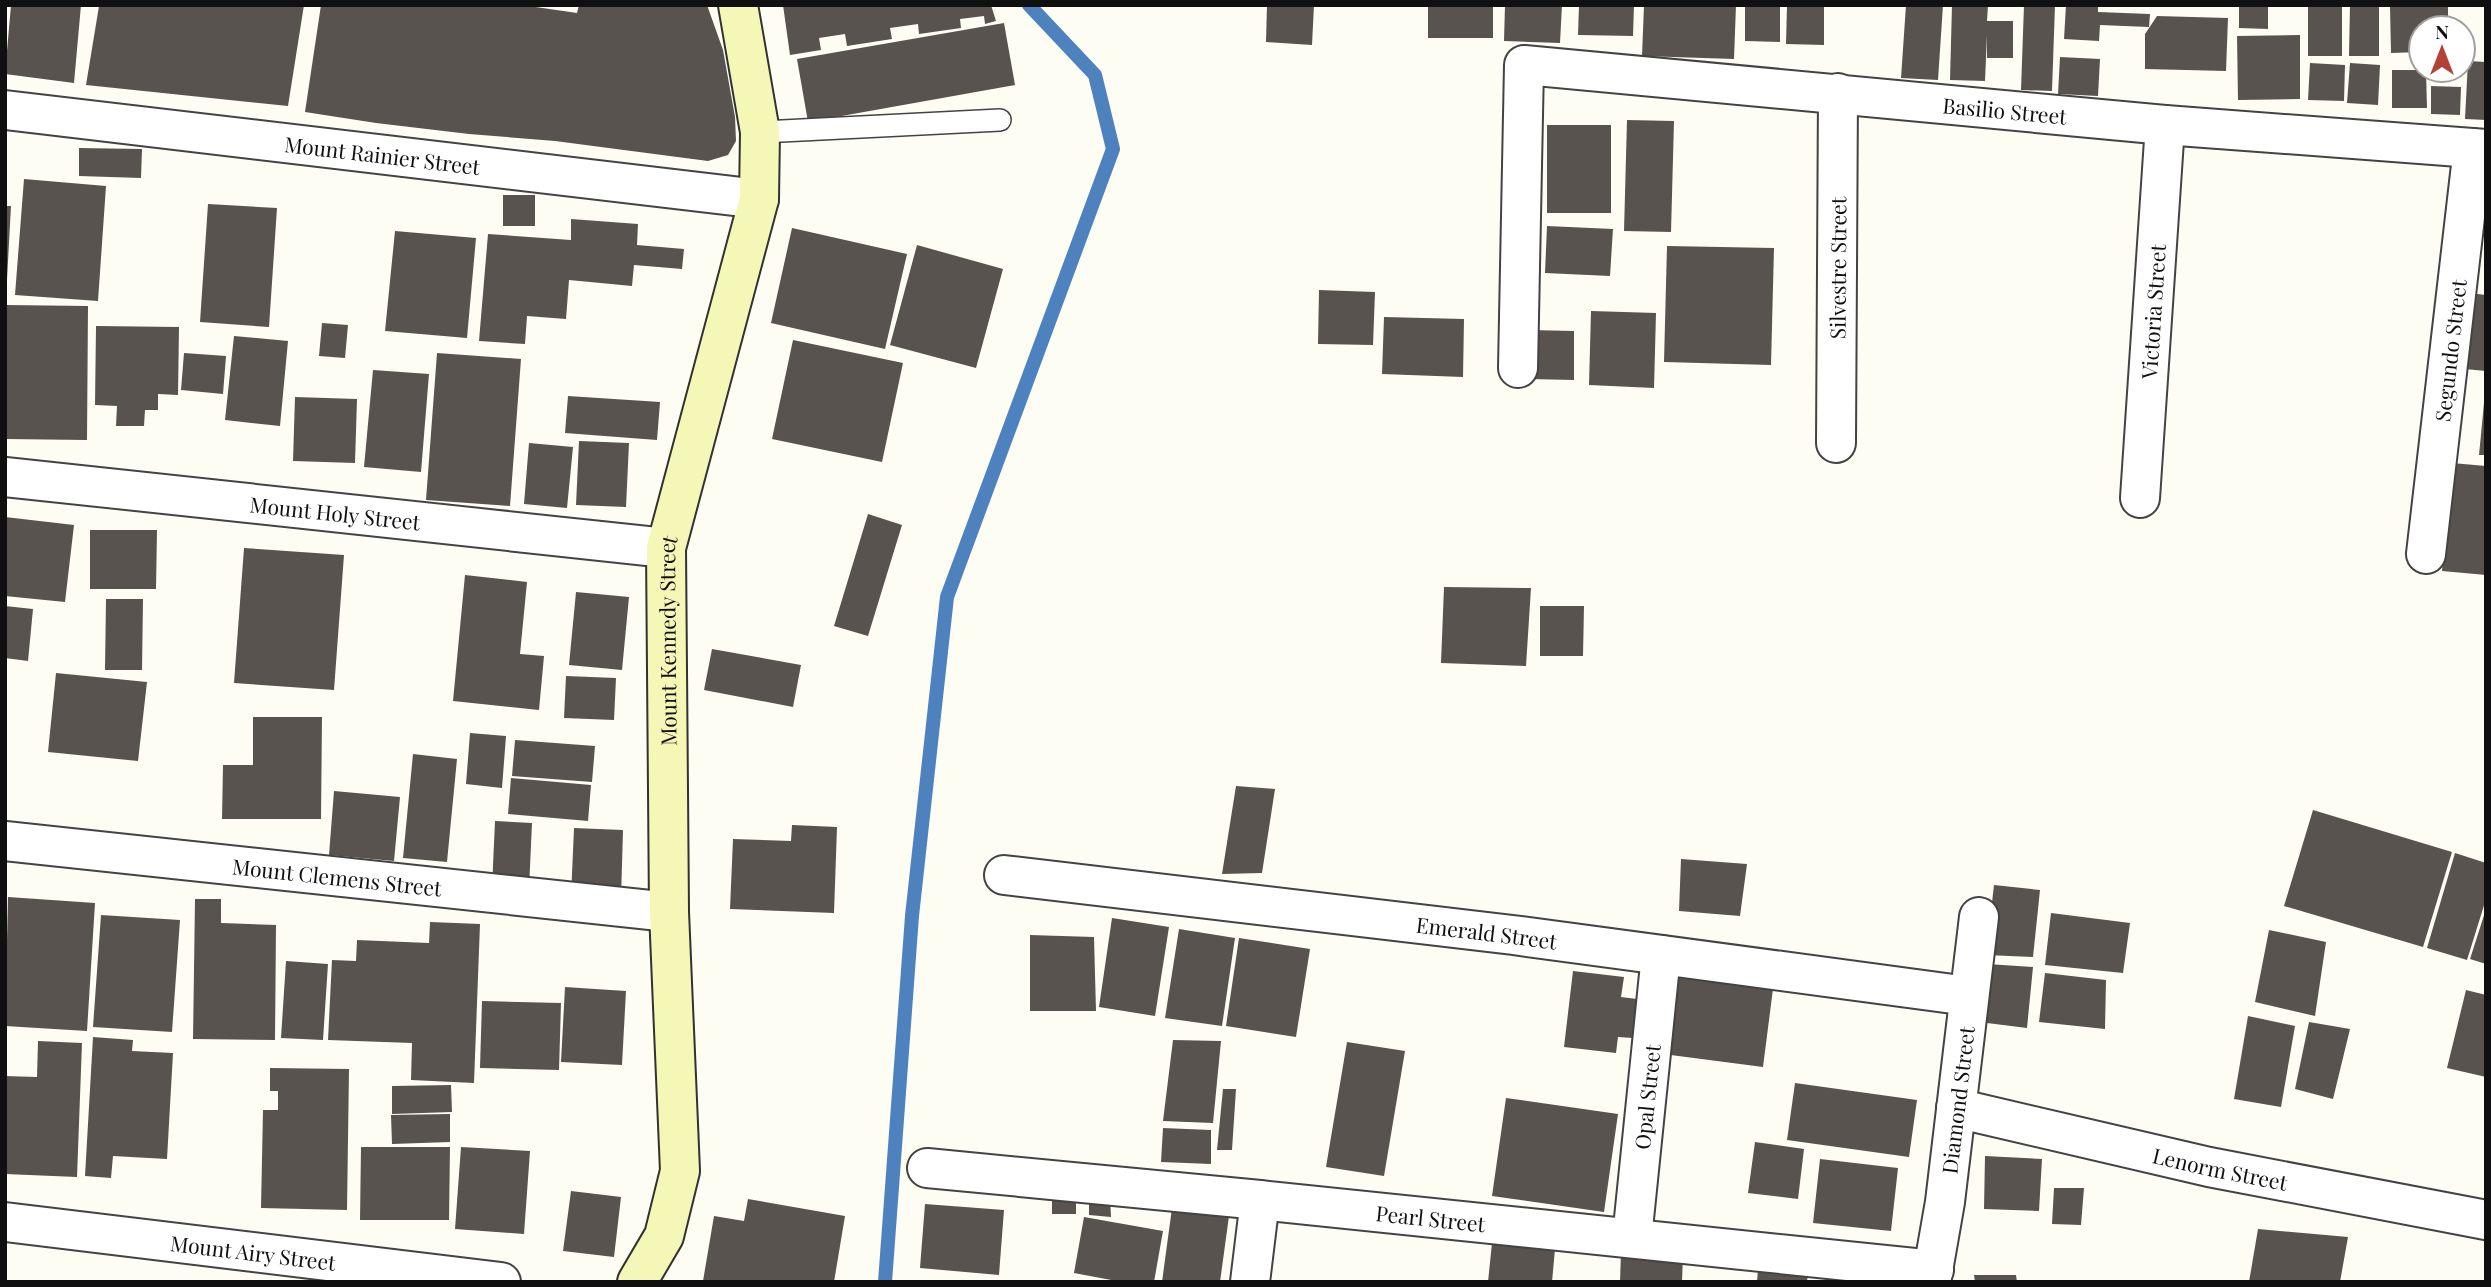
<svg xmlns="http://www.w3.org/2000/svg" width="2491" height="1287" viewBox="0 0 2491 1287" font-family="'Playfair Display',serif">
	<rect width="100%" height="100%" fill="#fefdf4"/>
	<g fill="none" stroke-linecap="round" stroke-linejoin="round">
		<!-- stream -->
		<path stroke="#4d82bf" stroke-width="14" d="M885 1282 912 916 947 597 1113 149 1095 75 1029 5"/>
	</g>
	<!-- building -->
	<path fill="#58534e" d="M11 5H81L74 83 5 74Z
		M117 5H304L288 106 86 85 99 6 116 7Z
		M321 5H522L577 13 579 5H707L723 50 735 117 736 141 728 155 708 161 555 141 469 134 376 123 305 112Z
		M783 5H991L996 21 985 24 984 16 960 19 961 28 919 34 918 24 890 28 892 39 847 46 845 34 819 38 821 50 790 55Z
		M1267 5H1314L1312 45 1266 42Z
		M1428 5H1493V38H1428Z
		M1505 5H1562L1560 43 1504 41Z
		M1579 5H1634L1633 36 1578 35Z
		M1644 5H1736L1734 59 1642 56Z
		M1745 5H1780V42L1745 41Z
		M1787 5H1824V45L1786 44Z
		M1906 5H1943L1938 80 1901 78Z
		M1952 5H1988L1987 21H2013V58H1987V35L1985 81 1950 80Z
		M2024 5H2055L2052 91 2021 90Z
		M2066 5H2098V12L2150 14 2149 27 2100 25 2099 41 2064 39Z
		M2239 5H2268V29L2239 28Z
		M2308 5H2342V56H2308Z
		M2350 5H2379V56H2349Z
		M2448 6V28H2421V52L2391 53 2390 7Z
		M2157 16 2228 18 2226 71 2145 69V34Z
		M1004 23 1015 85 808 122 797 59Z
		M2300 35V99L2238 100 2237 36Z
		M2060 57 2100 59 2098 96 2058 94Z
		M2468 61 2486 62V120L2465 119Z
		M2310 63 2345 65 2344 101 2308 100Z
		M2350 63 2380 65 2378 105 2347 103Z
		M2392 70H2426L2427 108H2392Z
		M2431 86 2461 87 2460 115 2431 114Z
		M1627 120 1674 121 1671 232 1624 231Z
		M1547 125H1611V213H1547Z
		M79 148 142 149 141 178 79 176Z
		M24 179 106 186 98 301 15 295Z
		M503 195H535V226H503Z
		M208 204 277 208 269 327 200 322Z
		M5 206H11L7 280H5Z
		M571 219 638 224 637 245 684 249 682 269 634 265 632 286 569 280 566 319 527 316 525 344 479 341 488 234 571 240Z
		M1547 226 1613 229 1610 276 1545 273Z
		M792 228 907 254 885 349 771 323Z
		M395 231 476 238 467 338 385 331Z
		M917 245 1003 269 976 368 890 345Z
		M1667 246 1774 248 1771 365 1664 362Z
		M1319 290 1375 292 1373 345 1318 344Z
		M2461 292 2486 295V371L2454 368Z
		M6 305 88 306 87 440 5 439Z
		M1591 311 1656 313 1654 388 1589 385Z
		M1384 317 1464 319 1463 377 1382 374Z
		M322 323 348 325 345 358 319 356Z
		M96 326 179 327 178 395 158 394V410H145L144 426H116L117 406 95 405Z
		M1529 330 1574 331V380L1528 379Z
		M234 336 288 341 280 426 225 420Z
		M793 340 903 363 882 462 772 439Z
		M184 353 226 356 223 394 181 390Z
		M437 353 521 359 510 506 426 500Z
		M373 370 429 374 421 472 364 467Z
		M568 396 660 402 657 440 565 433Z
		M295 397 357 399 355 463 293 461Z
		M2484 403H2486V455H2479Z
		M579 441 629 443 626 507 576 505Z
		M529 443 573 447 567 508 524 504Z
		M2452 463 2486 466V575L2442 571Z
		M868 514 902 525 868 636 834 626Z
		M5 517 74 525 65 602 5 596Z
		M90 530H157L156 589H90Z
		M244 548 344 555 334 690 234 683Z
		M465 575 527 582 520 654 544 656 539 710 453 701Z
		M1444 587 1531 588 1526 666 1441 663Z
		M576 592 629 597 622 670 569 665Z
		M106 599H143L142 670H105Z
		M5 606 33 609 28 661 5 658Z
		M1540 606H1584L1583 656H1540Z
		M712 649 801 665 793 707 704 690Z
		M56 673 147 682 138 761 48 752Z
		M566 676 616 678 614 720 564 718Z
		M253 717H322L321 819H222L223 765H253Z
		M470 733 506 736 502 788 466 784Z
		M515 740 595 746 592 782 512 776Z
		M413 754 457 759 447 862 403 858Z
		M511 778 591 785 588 821 508 814Z
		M1236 786 1275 789 1262 873 1222 874Z
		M334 791 400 797 394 861 329 855Z
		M2313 810 2452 852 2423 947 2284 906Z
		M495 821 532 823 529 889 492 888Z
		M792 825 837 827 834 913 730 909 733 839 791 841Z
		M574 828 623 830 621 899 571 897Z
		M2455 853 2486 863V899L2467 960 2427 948Z
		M1681 859 1747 864 1740 916 1679 911Z
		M1994 885 2040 890 2033 957 1986 955Z
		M8 897 95 903 87 1031 5 1026Z
		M195 899H221V923L276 925 275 1040 193 1039Z
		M2486 909V964L2470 959Z
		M2051 913 2130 923 2123 973 2045 965Z
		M101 915 180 920 172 1032 93 1027Z
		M1112 918 1169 927 1155 1016 1099 1007Z
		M430 922 480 924 474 1083 411 1080 412 1043 328 1040 332 960 356 961 357 940 429 943Z
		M1179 929 1235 938 1222 1026 1165 1018Z
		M2269 930 2326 942 2315 1016 2255 1002Z
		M1030 935 1094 937 1096 1011H1030Z
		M1239 938 1310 949 1296 1037 1226 1026Z
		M286 961 328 964 323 1040 281 1038Z
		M1987 964 2033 967 2027 1028 1979 1022Z
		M1674 967 1774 981 1763 1067 1663 1054Z
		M1573 971 1624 977 1621 997 1637 999 1633 1038 1618 1037 1616 1053 1564 1047Z
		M2045 973 2106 980 2105 1029 2039 1022Z
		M565 987 626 991 622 1065 561 1062Z
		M2466 990 2486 995V1077L2447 1068Z
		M482 1001 561 1003 559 1070 480 1068Z
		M2248 1016 2295 1026 2281 1107 2234 1099Z
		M2309 1022 2350 1029 2333 1099 2295 1089Z
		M93 1037 133 1040 132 1051 173 1053 167 1159 113 1156 111 1178 85 1176Z
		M1173 1040 1221 1041 1213 1123 1163 1121Z
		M38 1041 82 1043 77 1177 5 1174V1076L37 1077Z
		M1347 1042 1405 1051 1384 1176 1326 1167Z
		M270 1068 349 1069 347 1210 261 1208 263 1110H278V1091H270Z
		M1795 1083 1917 1100 1909 1157 1787 1140Z
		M451 1085 452 1112 392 1114V1086Z
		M1223 1089H1236L1232 1150H1217Z
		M1506 1098 1618 1114 1604 1212 1492 1196Z
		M450 1114V1142L392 1144 391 1115Z
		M1163 1128 1211 1130V1164L1161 1162Z
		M1755 1142 1804 1149 1798 1199 1748 1193Z
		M361 1147H450L449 1220H360Z
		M461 1147 530 1151 524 1234 455 1229Z
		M1985 1156 2042 1159 2039 1211 1984 1209Z
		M1820 1159 1898 1168 1891 1231 1813 1223Z
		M2054 1188H2084L2081 1225 2052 1224Z
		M571 1191 621 1197 614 1257 563 1251Z
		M1052 1196H1076V1214H1052Z
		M1089 1197H1110L1111 1217 1089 1215Z
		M748 1199 845 1216 834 1282 703 1281 714 1216 744 1221Z
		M925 1204 1004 1210 999 1275 920 1268Z
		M1172 1208 1229 1216 1220 1282H1162Z
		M1084 1217 1163 1231 1154 1282H1122L1074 1273Z
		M2258 1229 2348 1237 2340 1282H2249Z
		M1492 1243 1555 1249 1552 1282H1488Z
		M1621 1252 1683 1255 1682 1282H1620Z
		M1758 1269 1808 1272 1807 1282H1757Z
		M1974 1275H2016L2017 1282H1975Z"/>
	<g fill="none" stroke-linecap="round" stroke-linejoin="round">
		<!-- lane casing -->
		<g stroke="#434343" stroke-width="24">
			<path id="lane" d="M760 132 1000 120"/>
		</g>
		<!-- street casing -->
		<g stroke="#434343" stroke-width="42">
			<g id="street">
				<path id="s1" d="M5 110 759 199"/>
				<path id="s2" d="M1518 368 1524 65 2165 125 2486 149"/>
				<path id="s3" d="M1836 443 1838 93"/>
				<path id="s4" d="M5 477 666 548"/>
				<path id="s5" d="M2140 498 2165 125"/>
				<path id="s6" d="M2426 554 2473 148"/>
				<path id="s7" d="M5 841 669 912"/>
				<path id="s8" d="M1004 875 1513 935 1968 996"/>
				<path id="s9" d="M1956 1108 2209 1167 2486 1220"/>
				<path id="s10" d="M927 1168 1260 1200 1934 1270"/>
				<path id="s11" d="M5 1222 501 1282"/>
				<path id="s12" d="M1632 1238 1661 955"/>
				<path d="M1250 1282 1260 1200"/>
				<path id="s13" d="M1931 1282 1945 1202 1979 917"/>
			</g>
		</g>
		<!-- secondary casing -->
		<g stroke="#323232" stroke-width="42">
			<g id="secondary">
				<path id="s14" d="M637 1282 664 1236 680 1171 669 912 666 548 759 199 760 132 738 5"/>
			</g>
		</g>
		<!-- lane -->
		<use href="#lane" stroke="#fff" stroke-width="21"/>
		<!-- street -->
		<use href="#street" stroke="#fff" stroke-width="38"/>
		<!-- secondary -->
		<use href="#secondary" stroke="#f5f7b7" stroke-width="38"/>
	</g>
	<g text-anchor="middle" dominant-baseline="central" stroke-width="7" stroke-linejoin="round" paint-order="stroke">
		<!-- street labels -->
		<g font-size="21" fill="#101010" stroke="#fff">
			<text stroke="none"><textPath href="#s2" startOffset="786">Basilio Street</textPath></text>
			<text stroke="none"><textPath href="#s1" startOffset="380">Mount Rainier Street</textPath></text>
			<text stroke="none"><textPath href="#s3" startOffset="175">Silvestre Street</textPath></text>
			<text stroke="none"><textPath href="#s5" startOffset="187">Victoria Street</textPath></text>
			<text stroke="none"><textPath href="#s6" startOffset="205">Segundo Street</textPath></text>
			<text stroke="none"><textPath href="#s4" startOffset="332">Mount Holy Street</textPath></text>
			<text stroke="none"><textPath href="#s14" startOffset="651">Mount Kennedy Street</textPath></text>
			<text stroke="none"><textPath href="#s7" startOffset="334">Mount Clemens Street</textPath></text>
			<text stroke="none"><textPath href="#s8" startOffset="486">Emerald Street</textPath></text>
			<text stroke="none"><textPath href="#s12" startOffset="142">Opal Street</textPath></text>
			<text stroke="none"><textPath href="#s13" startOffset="184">Diamond Street</textPath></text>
			<text stroke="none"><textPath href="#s9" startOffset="271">Lenorm Street</textPath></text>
			<text stroke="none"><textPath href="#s10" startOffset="506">Pearl Street</textPath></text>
			<text stroke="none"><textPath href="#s11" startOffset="250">Mount Airy Street</textPath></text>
		</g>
	</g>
	<!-- border -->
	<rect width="2491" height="1287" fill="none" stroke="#101010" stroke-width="14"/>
	<!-- north arrow -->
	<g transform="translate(2442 49)"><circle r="33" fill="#ffffff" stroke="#9f9f9f" stroke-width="2"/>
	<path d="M0-5L12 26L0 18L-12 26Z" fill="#b24136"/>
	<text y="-10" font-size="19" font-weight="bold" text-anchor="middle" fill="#101010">N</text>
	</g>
</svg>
